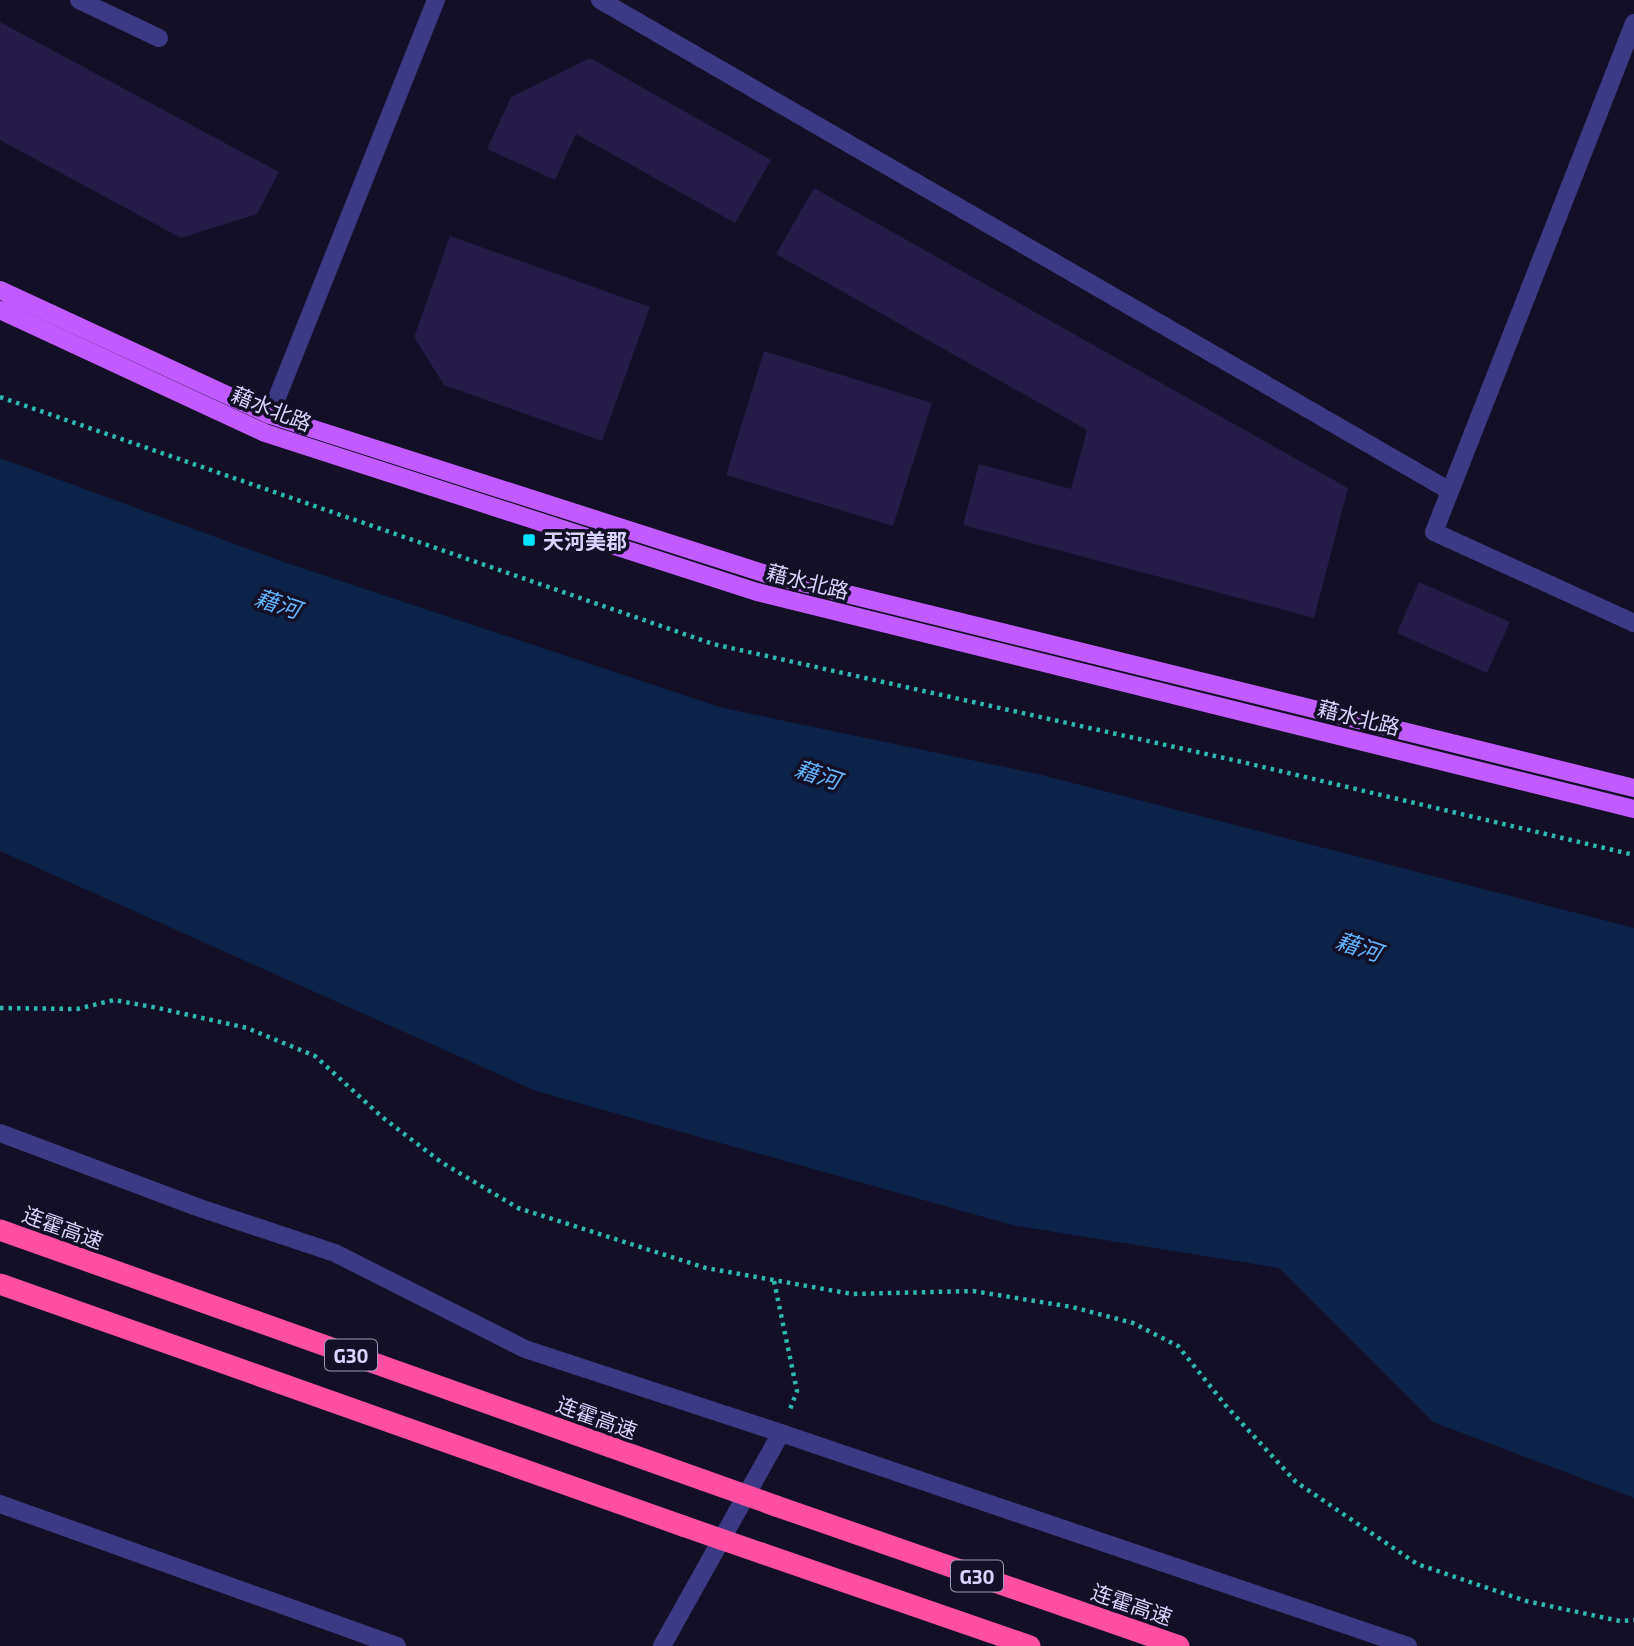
<svg xmlns="http://www.w3.org/2000/svg" width="1634" height="1646" viewBox="0 0 1634 1646" font-family="'Exo 2','Noto Sans SC',sans-serif">
	<rect width="100%" height="100%" fill="#130f26"/>
	<!-- water -->
	<path fill="#0c2248" d="M0 458 281 561 723 708 1038 774 1634 928V1498L1433 1422 1279 1268 1012 1225 536 1091 0 851Z"/>
	<!-- building -->
	<path fill="#241b47" d="M0 22 279 172 257 214 181 238 0 140Z
		M590 58 771 160 735 223 576 134 555 180 487 149 511 97Z
		M814 188 1348 488 1314 618 963 525 979 464 1071 489 1087 430 776 254Z
		M450 236 650 307 602 441 444 385 414 337Z
		M764 351 932 403 893 526 726 475Z
		M1419 582 1510 622 1487 673 1397 633Z"/>
	<g fill="none" stroke-linecap="round" stroke-linejoin="round">
		<!-- path -->
		<path stroke="#2fb8b0" stroke-width="4.5" stroke-dasharray="3.5 5" stroke-linecap="butt" d="M0 397 713 644 1242 762 1634 855
			M0 1008 77 1009 114 1000 158 1008 247 1028 315 1056 382 1117 441 1162 518 1208 706 1268 852 1294 973 1291 1072 1307 1133 1323 1178 1346 1227 1407 1296 1482 1417 1564 1526 1601 1620 1621 1634 1620
			M774 1281 797 1391 789 1412"/>
		<!-- minor -->
		<path stroke="#3d3a85" stroke-width="18" d="M79 0 159 38
			M600 0 1450 491
			M1634 23 1434 532 1634 623
			M270 415 436 0
			M0 1133 197 1207 335 1253 525 1349 781 1433
			M0 1504 397 1646
			M662 1646 781 1433 1408 1646"/>
		<!-- major -->
		<path stroke="#c25bff" stroke-width="18" d="M0 290 270 415 766 574 1634 788
			M0 310 265 433 757 592 1634 809"/>
		<!-- highway -->
		<path stroke="#ff4fa3" stroke-width="21" d="M0 1230 703 1480
			M0 1284 683 1526
			M776 1506 1179 1646
			M761 1553 1030 1646"/>
		<!-- highway-bridge -->
		<path stroke="#ff4fa3" stroke-width="21" d="M703 1480 776 1506
			M683 1526 761 1553"/>
	</g>
	<!-- markers -->
	<rect fill="#00e5ff" stroke="#130f26" stroke-width="2.5" x="522" y="533" width="14" height="14" rx="3.5"/>
	<g text-anchor="middle" dominant-baseline="central" stroke-width="7" stroke-linejoin="round" paint-order="stroke">
		<!-- shield labels -->
		<g fill="#130f26" stroke="#9e99be" stroke-width="2">
			<rect x="325" y="1339.5" width="52" height="31" rx="5"/>
			<rect x="951" y="1560.5" width="52" height="31" rx="5"/>
		</g>
		<g font-size="19" font-weight="bold" fill="#d9d4ff">
			<text x="351" y="1355">G30</text>
			<text x="977" y="1576">G30</text>
		</g>
		<!-- street labels -->
		<g font-size="21" fill="#d9d4ff" stroke="#130f26">
			<text transform="translate(272 408) rotate(22)">藉水北路</text>
			<text transform="translate(808 581) rotate(14)">藉水北路</text>
			<text transform="translate(1359 717) rotate(14)">藉水北路</text>
			<text transform="translate(63 1227) rotate(20)">连霍高速</text>
			<text transform="translate(597 1417) rotate(20)">连霍高速</text>
			<text transform="translate(1132 1604) rotate(19)">连霍高速</text>
		</g>
		<!-- poi labels -->
		<g font-size="21" font-weight="bold" fill="#d9d4ff" stroke="#130f26" text-anchor="start">
			<text x="543" y="540">天河美郡</text>
		</g>
		<!-- water labels -->
		<g font-size="23" font-style="italic" fill="#62b6ff" stroke="#130f26">
			<text transform="translate(278 603) rotate(18)">藉河</text>
			<text transform="translate(818 774) rotate(18)">藉河</text>
			<text transform="translate(1359 946) rotate(18)">藉河</text>
		</g>
	</g>
</svg>
